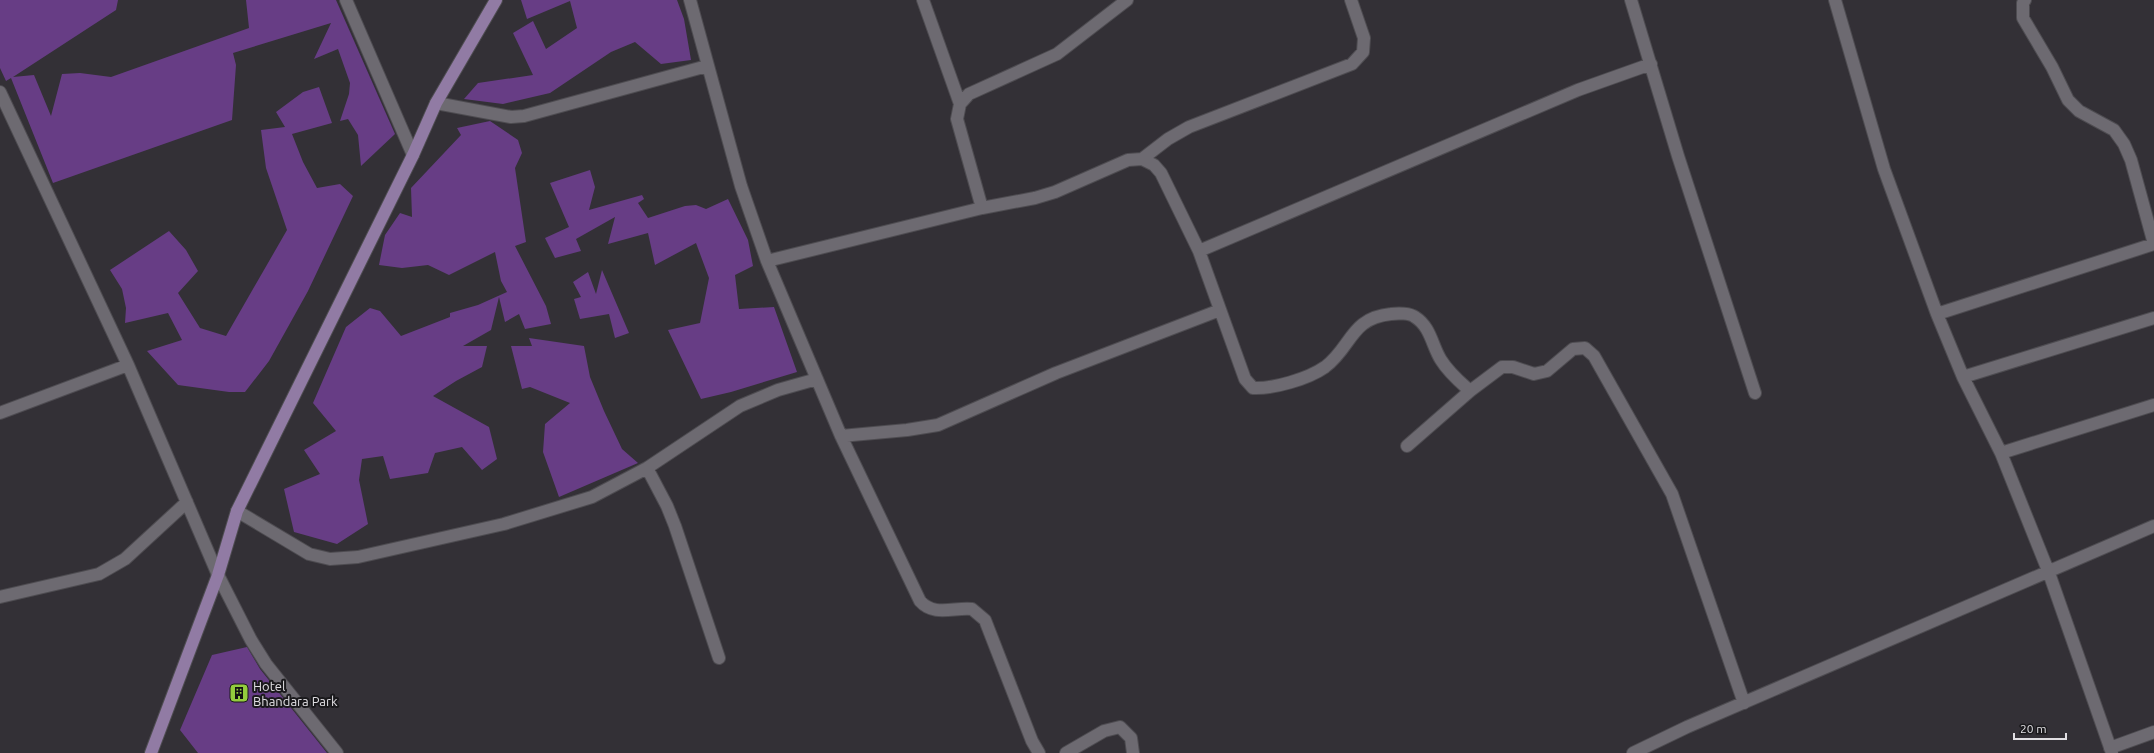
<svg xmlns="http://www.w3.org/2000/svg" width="2154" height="753" viewBox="0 0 2154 753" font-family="Ubuntu,sans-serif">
	<rect width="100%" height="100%" fill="#333036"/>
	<!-- building -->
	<path fill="#673d85" d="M0 0H118L116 10 13 77 34 75 51 116 62 74 80 73 111 77 249 28 246 0H336L395 134 361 166 358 135 348 119 340 121 349 94 350 83 338 49 314 59 331 23 233 53 236 65 232 120 53 183 11 78 6 81 0 68Z
		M521 0H677L684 19 691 60 661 64 635 42 611 52 550 93 503 104 464 99 478 83 533 75 513 33 533 21 546 49 577 28 570 1 527 19Z
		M319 87 332 123 292 134 303 162 317 188 340 184 353 196 308 291 269 361 245 392H229L178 385 147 351 182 340 168 313 125 323 126 308 122 289 110 270 169 231 186 250 198 271 178 293 200 328 226 336 287 230 266 168 261 130 285 127 276 112 303 92Z
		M490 121 518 140 522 153 515 168 526 242 515 246 546 306 551 324 525 329 519 314 505 322 499 297 491 330 463 346H487L482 367 456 381 433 396 489 427 497 459 482 470 462 447 435 453 428 473 390 479 383 456 362 459 359 480 368 524 337 544 294 532 284 489 320 474 304 450 336 431 313 403 346 327 370 308 380 311 401 336 450 317V313L478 305 507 292 501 281 495 252 449 275 428 265 402 268 379 265 385 235 400 213 412 217 411 188 461 135 457 128Z
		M590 170 595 187 589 210 642 195 644 199 638 203 648 218 685 206 696 205 706 209 728 199 748 240 753 266 735 275 739 309 774 307 797 372 731 392 701 399 668 330 700 323 709 278 696 243 655 265 648 233 608 244 615 217 576 239 581 251 555 258 545 238 569 227 550 183Z
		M602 270 629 333 615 338 609 314 580 319 574 299 581 297 573 282 588 272 596 294Z
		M529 338 584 346 590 377 604 411 622 449 638 463 559 497 543 452 545 424 570 403 530 387 522 389 511 346H532Z
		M247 647 260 669 327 753H198L180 730 212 655Z"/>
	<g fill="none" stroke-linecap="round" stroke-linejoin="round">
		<!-- minor casing -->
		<g stroke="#4e4c51" stroke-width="14">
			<path id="minor" d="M346 0 413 155
				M690 0 741 186 767 261 841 436 920 601C934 617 954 607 972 609L985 620 1032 741 1039 753
				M923 0 960 104
				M1631 0 1678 156 1755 393
				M1835 0 1884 169 1937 314 1963 377 2001 453 2049 573 2112 753
				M2025 0 2023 3V18L2052 67 2068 100 2079 111 2114 130 2124 144 2131 160 2154 244
				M0 92 128 365 218 575 251 640 266 664 337 753
				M436 103 511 117 524 116 707 66
				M1142 159 1168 139 1189 127 1352 64 1363 52 1364 38 1351 0
				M982 208 957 119 960 104 969 94 1057 54 1127 0
				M1199 251 1578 90 1651 64
				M767 261 982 208 1035 198 1055 192 1128 160 1142 159 1154 165 1161 173 1199 251 1245 379 1253 388C1273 389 1308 379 1325 367 1352 347 1350 318 1391 314 1398 313 1410 313 1415 317 1431 327 1432 346 1441 360 1449 373 1460 382 1470 391
				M1937 314 2154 244
				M1963 377 2154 318
				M0 413 128 365
				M841 436 907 430 938 425 1056 373 1220 310
				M1407 446 1470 391 1502 367H1513L1534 374 1547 371 1573 349 1585 348 1594 356 1672 494 1744 703
				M2001 453 2154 405
				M647 468 667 506 675 526 719 658
				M237 511 309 554 330 559 358 557 504 524 592 497 647 468 740 406 778 390 817 379
				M0 597 99 574 125 559 187 502
				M2110 748 2154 732
				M1066 753 1104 731 1120 727 1131 738 1133 753
				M1633 753 1687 727 2154 526"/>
		</g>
		<!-- major casing -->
		<g stroke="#4e4c51" stroke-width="14">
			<path id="major" d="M151 753 218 575 237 511 413 155 436 103 496 0"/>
		</g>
		<!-- minor -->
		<use href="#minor" stroke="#6d6a71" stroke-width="12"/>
		<!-- major -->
		<use href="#major" stroke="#917ba4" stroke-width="12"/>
	</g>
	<!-- icons -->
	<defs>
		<g id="building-square" transform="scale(1)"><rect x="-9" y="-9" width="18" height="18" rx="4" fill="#93cc3d" stroke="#1a191c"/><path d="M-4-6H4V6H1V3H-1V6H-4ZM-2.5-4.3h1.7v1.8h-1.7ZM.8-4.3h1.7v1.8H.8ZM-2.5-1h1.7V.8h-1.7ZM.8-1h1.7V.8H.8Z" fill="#111"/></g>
	</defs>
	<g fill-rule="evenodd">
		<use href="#building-square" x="239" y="693"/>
	</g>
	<g text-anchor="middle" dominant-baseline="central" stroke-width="4" stroke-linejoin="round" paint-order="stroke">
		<!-- poi labels -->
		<g font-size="13" fill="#e1dfe3" stroke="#1a191c" text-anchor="start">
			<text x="253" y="686">Hotel<tspan x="253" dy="15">Bhandara Park</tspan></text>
		</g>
	</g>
	<!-- scale -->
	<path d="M2014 733v6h52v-6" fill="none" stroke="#e1dfe3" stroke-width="2"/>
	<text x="2020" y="733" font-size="12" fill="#e1dfe3" stroke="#1a191c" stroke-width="3" paint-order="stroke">20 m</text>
</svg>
